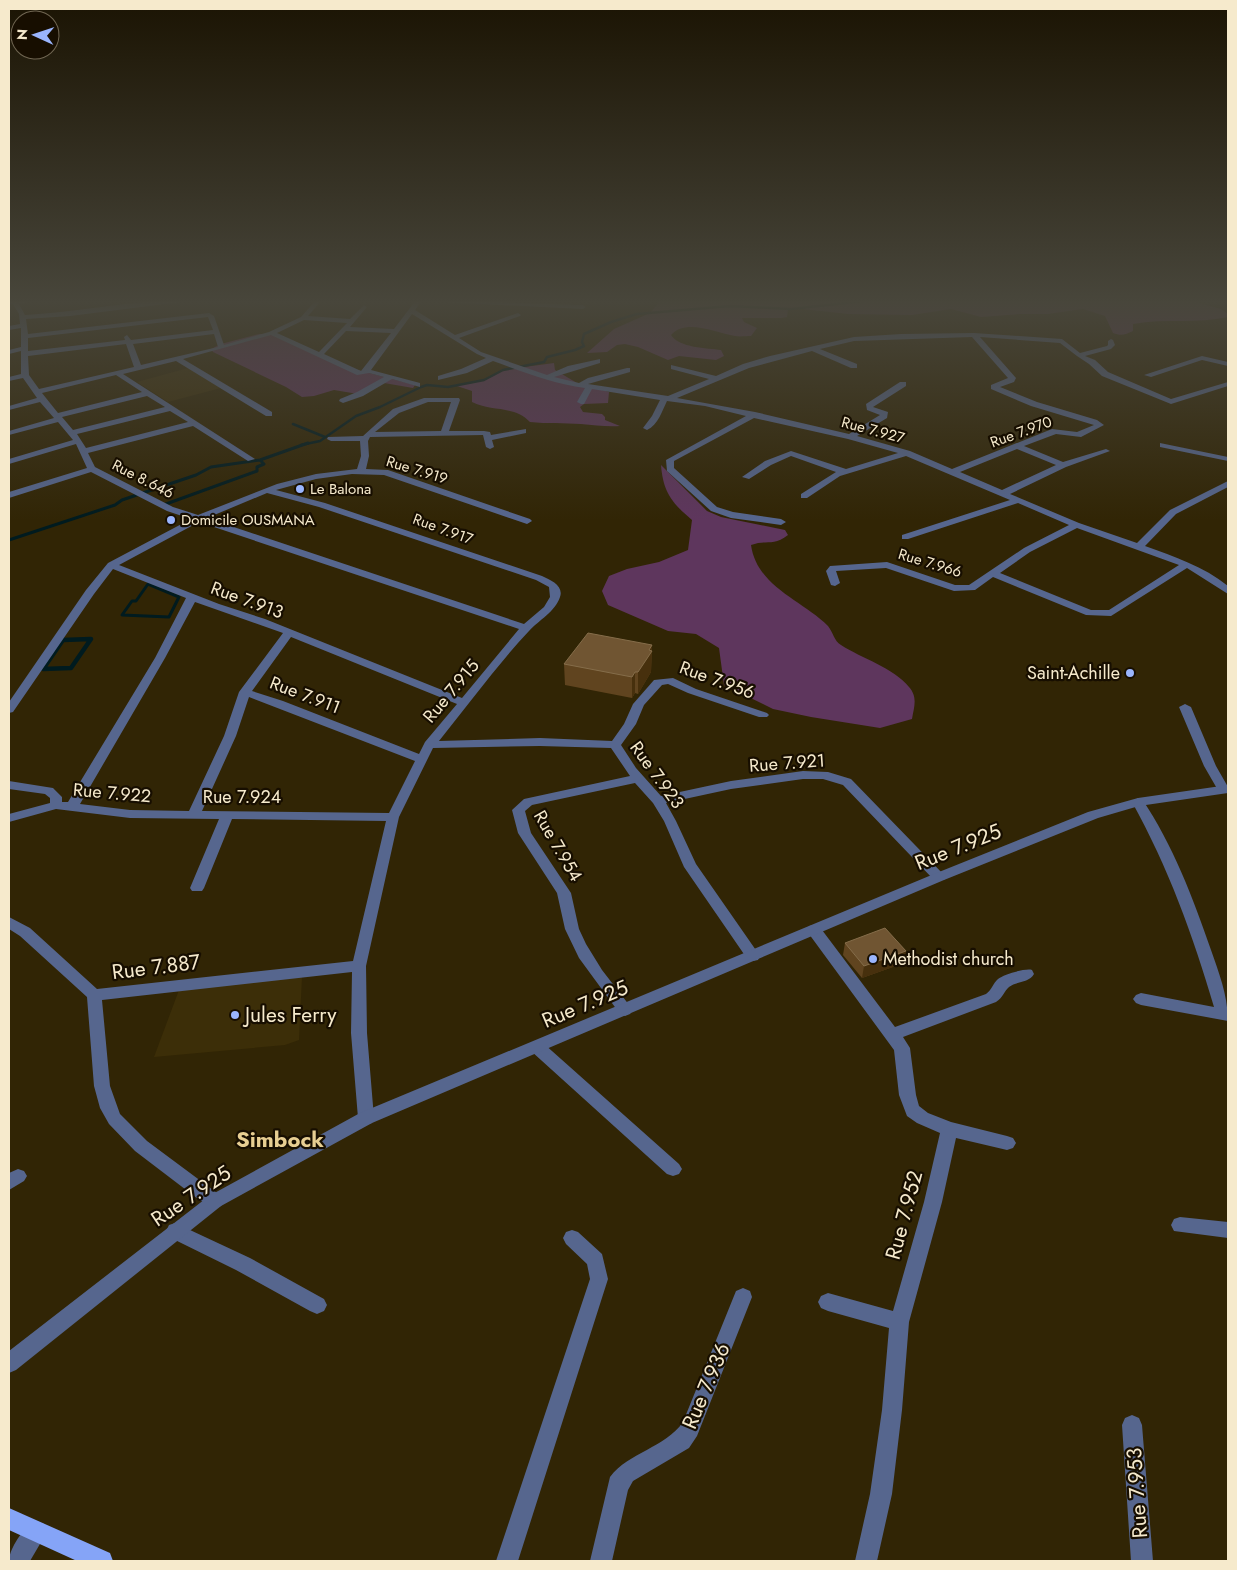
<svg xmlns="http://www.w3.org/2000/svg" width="1237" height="1570" viewBox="0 0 1237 1570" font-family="Jost,sans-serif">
	<rect width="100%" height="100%" fill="#312505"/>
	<!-- built -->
	<path fill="#3c2e08" d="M188 368 221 388 168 402 137 382Z
		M302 977 299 1040 285 1045 154 1057 179 990Z"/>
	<!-- green -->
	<path fill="#5e365d" d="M661 300H1188L1221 309 1228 314V317C1197 324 1165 318 1133 324V331C1125 335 1121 336 1113 333L1105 316 1083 309 1048 314H1020L981 317 951 309 912 315 848 314 793 308 788 310 787 317 782 318H742L744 322 757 328 751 336C746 336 740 337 735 336 716 333 686 318 671 335 679 348 707 348 721 350L724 356 716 360 679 356 668 360 638 347 625 344 617 345 607 352 587 353 614 329 650 313Z
		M259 334H273L354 369 415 385 413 388 384 383 358 394 334 390 314 396 302 397 286 387 213 352 211 349 221 344Z
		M554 363 555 370 577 383 609 392 608 403 584 404 580 407 583 412 602 414 605 417V420L620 426C607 427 594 425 581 424 564 423 547 424 530 422 514 405 491 412 472 402V391L454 385 484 380 503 370Z
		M661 465 707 511 721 517 785 530 788 535C773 547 767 539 751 545 757 587 802 600 828 626 833 632 834 641 841 645 861 658 894 668 909 687 918 697 914 707 912 719L880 728 811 717 773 709 724 685 719 648 696 634 668 631 608 605 602 591 609 576 627 569 659 562 688 550 692 520C672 503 663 492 661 465Z"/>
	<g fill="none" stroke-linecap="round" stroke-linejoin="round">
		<!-- stream-far2 -->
		<path stroke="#001b1f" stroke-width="2.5" d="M920 300H936
			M293 424 325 437
			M301 445 320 441 356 416 380 407 421 387 427 385 448 387 484 380 503 370 544 362 547 357 575 350 584 346 582 342 584 334 611 322 637 314 730 306 791 309 872 300"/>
		<!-- stream-far1 -->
		<path stroke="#001b1f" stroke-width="3" d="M166 504 257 471V467L264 464 260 460
			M9 540 115 505 122 500 196 475 211 467 260 460 308 443
			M148 584 179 597 169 617 122 615 132 601H136Z"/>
		<!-- stream -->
		<path stroke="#001b1f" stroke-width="4.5" d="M91 639 71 668 43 669 63 640Z"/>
		<!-- minor -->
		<path fill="#56668e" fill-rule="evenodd" d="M9 300H40L19 304 25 315C78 312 133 300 184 300L181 302 70 316 26 319 28 334 209 313 214 316 224 345 269 332 301 317 316 300H322L308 316 350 319 364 305 367 307 350 327 394 329 416 300H422L415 310 455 335 518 313 521 315 520 316 459 338 481 352 547 375 568 366 600 359V363L554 377 579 383 588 378 627 368H630V372L588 384 668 396 709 379 671 369V365L716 376 743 364 770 356 854 337 901 334 974 333 1062 339 1080 353 1107 346 1108 345V341L1111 339 1113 340 1115 345 1111 349 1085 356 1095 360 1108 372 1171 399 1228 382V386L1171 404 1102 376 1089 364 1077 356 1060 343 980 337 1016 378 1014 382 1000 387 1037 402 1097 420 1104 425 1081 437 1056 434 1024 446 1063 462 1106 449 1110 451 1066 467 1010 494 1079 523 1137 543 1170 510 1228 481V487L1176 514 1145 546C1175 557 1203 566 1228 586V594L1187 568 1111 616 1086 615 993 577 975 590 954 591 886 568 836 571 840 583 835 586 831 585 826 571 830 566 887 562 955 585H969L1024 548 1069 525 1018 503 908 539H902V535L1010 500 906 456 840 476 807 498H801V494L836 472 791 456 771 465 749 479 742 477 765 461 791 451 846 469 898 453 848 439 754 418 674 461V468L717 507 733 512 781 519 786 522 781 525 731 518 711 511 667 471 666 460 746 416 705 406 667 401C662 411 658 425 647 430L643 428 652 416 660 400 592 389 584 404H581L577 402 585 388C554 384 523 372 493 361L467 373 438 380V376L461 369 486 358 477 354 412 314 371 370 420 383V387L392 379 363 396 343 403 339 401 340 399 357 392 384 377 369 373 357 375 271 335 183 359 272 412V416H266L176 361 123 374 255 459 248 461 193 426 88 453 95 467 173 507 198 515 277 484 316 474 357 469 361 456 360 441H331L327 439 328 437 363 436 393 409 424 398H459L460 400 449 431H484L490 432 491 435 526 429V433L492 440 494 447 490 449 486 447 483 435 370 437 368 441 369 456 366 469 388 470 530 519 532 521 527 524 384 475 352 474 316 479 276 490 325 503 542 576C551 580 564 586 560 597 555 612 539 620 529 631 497 665 468 705 439 741L540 738 612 741 624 724 633 704 654 680 673 678 696 689 767 713 769 715 767 717H759L688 693 668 684 662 685 644 705 636 724 621 745 636 768 661 796 731 781 803 771 828 772 851 779 946 877 944 880H934L843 785 823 779H803L731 789 666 803 676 821 696 864 760 956 758 960 753 961 748 960 684 867 664 821 653 803 635 783 532 805 525 811 531 833 571 893 579 929 586 944 602 970 633 1010 630 1014 625 1016 620 1014 579 958 565 929 557 893 518 833 512 810 524 799 630 776 611 748 540 746 433 748 399 817 366 966 367 1033 374 1118 372 1123 366 1125 360 1123 358 1118 351 1033 352 972 102 1000 110 1086 120 1114 147 1141 221 1196 224 1201 221 1206 215 1209 198 1199 135 1151 109 1124 100 1108 94 1086 87 997 20 936 9 929V917L30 928 97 989 353 961 386 821 232 819 204 888 202 891H192L190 888 219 819 130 818 56 809 9 822V814L50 803V798L45 794 9 789V781L53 788 62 797V802H68L155 658 186 598 113 569 94 594 13 712 9 713V702L86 590 108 563 191 519 167 511 91 472 9 498V492L87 468 76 444 9 464V459L73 440 58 422 9 435V431L54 418 40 402 9 410V406L37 398 23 378 9 381V377L21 374V351L9 354V350L21 347V328L9 330V326L20 324 19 314 13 304H9ZM208 317 213 330 131 340 127 335 124 337 125 340 28 351V338ZM304 320 347 323 319 352 277 333ZM346 331 391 333 361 371 324 354ZM214 334 218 347 141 365 133 344ZM972 337 1008 378 991 385V389L1031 406 1094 425 1077 432 1052 429 952 469 910 451 857 436 887 418 888 412 873 407 906 386V382H900L866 404 867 410 880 415 849 434 755 412 677 398 749 368 812 351 851 368H857V364L820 349 854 341ZM126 344 134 367 39 389 29 375 28 356ZM116 375 142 392 58 413 42 393ZM147 396 165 407 73 430 62 417ZM428 402H451L441 431 375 432 399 413ZM170 411 188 422 86 448 77 434ZM1017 449 1056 465 1002 490 960 472ZM267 493 319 507 536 580 549 587 550 597 544 607 524 624 207 518ZM199 522 519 629 462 698 265 619 219 604 119 565ZM1077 528 1179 565 1109 610H1091L1000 573 1030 552ZM195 602 283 633 239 692 224 736 189 811 130 810 80 804 165 658ZM291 637 457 704 425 742 419 754 283 701 252 691ZM249 697 415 761 389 813 202 811 236 736Z
			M436 300 583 305 586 307 583 309 439 302Z
			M1202 356 1228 362V366L1202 360 1151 377 1144 375Z
			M1160 443 1228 457V461L1160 447Z
			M1185 704 1191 707 1216 766 1228 787 1227 792H1219L1204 766 1179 707Z
			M1138 798 1142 799C1173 845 1193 898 1211 950 1219 973 1228 996 1228 1021L1141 1005 1136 1003 1133 999 1136 995 1141 993 1214 1007C1193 935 1168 867 1132 802Z
			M814 925 819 926 895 1027 986 994C992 990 993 983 998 979 1004 974 1026 968 1032 970L1034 974C1029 983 1017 981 1009 987 1004 991 1003 998 996 1002L903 1037 910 1048 916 1095 919 1106 928 1113 951 1122 1007 1136 1013 1138 1016 1143 1013 1148 1007 1150 956 1138 942 1202 909 1322 902 1410 892 1494 877 1561H855L870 1494 882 1410 889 1328 828 1311 821 1308 818 1302 821 1296 828 1293 893 1311 924 1202 940 1133 917 1123 907 1116 899 1095 894 1050 809 934 807 930 809 926Z
			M537 1041 543 1043 679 1164 682 1169 679 1174 673 1176 667 1174 531 1051 529 1047 531 1043Z
			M18 1169 24 1171 27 1176 24 1181 9 1190V1173Z
			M1180 1217 1228 1222V1238L1174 1231 1171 1225 1174 1219Z
			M175 1223 250 1258 324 1299 327 1305 324 1311 317 1314 310 1311 236 1270 169 1237 166 1231 169 1225Z
			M572 1230 578 1232 602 1254 608 1279 518 1561H496L590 1279 587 1264 566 1244 563 1238 566 1232Z
			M743 1288 750 1291 752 1297 697 1436 689 1448 633 1481 628 1490 612 1561H590L610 1477C629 1452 665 1448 683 1422L736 1291Z
			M1132 1415 1139 1418 1142 1425 1153 1561H1131L1122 1425 1125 1418Z
			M36 1521 44 1524 47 1532 30 1561H9C9 1549 24 1526 36 1521Z"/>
		<!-- tertiary -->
		<path fill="#56668e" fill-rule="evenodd" d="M1228 785V793L1139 806 1098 818 944 880 372 1123 221 1206 16 1370 9 1373V1351L209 1196 360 1113 934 874 1088 812 1138 798Z"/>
		<!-- primary -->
		<path fill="#85a4f7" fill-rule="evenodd" d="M9 1508 110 1553 113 1561H77L9 1530Z"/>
	</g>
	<!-- wall -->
	<path fill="#60441f" d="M652 645 651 672 638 694 635 693 632 698 565 685 564 664Z
		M845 943 904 963 862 978 843 955Z"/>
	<!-- shaded-wall -->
	<path fill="#47300d" d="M652 645 651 672 638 694V672Z
		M635 672V693L632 698V677Z
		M906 951 904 963 862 978 864 966Z"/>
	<!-- building -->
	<path fill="#705532" stroke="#856d4a" d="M588 633 652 645 649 650 652 651 638 672H635L632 677 564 664Z
		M885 928 906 951 864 966 845 943Z"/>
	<!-- sky -->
	<linearGradient id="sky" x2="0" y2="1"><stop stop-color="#1b1403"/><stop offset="0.58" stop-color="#48463b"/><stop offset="1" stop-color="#48463b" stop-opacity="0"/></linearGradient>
	<rect width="1237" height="520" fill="url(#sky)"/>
	<!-- markers -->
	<g fill="#9ab5fd" stroke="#170e00" stroke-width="2">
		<circle cx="300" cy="489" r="5"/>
		<circle cx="171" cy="520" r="5"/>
		<circle cx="1130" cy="673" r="5"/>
		<circle cx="873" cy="959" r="5"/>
		<circle cx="235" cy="1015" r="5"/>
	</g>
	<g text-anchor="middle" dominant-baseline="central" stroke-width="4.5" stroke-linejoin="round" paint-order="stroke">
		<!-- far-street labels -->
		<g font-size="15" fill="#f6eacc" stroke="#170e00">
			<text transform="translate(873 430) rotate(15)">Rue 7.927</text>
			<text transform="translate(1021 432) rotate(-20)">Rue 7.970</text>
			<text transform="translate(417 470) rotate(17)">Rue 7.919</text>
			<text transform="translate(143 479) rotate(27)">Rue 8.646</text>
			<text transform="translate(443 529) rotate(20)">Rue 7.917</text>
			<text transform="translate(930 563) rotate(17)">Rue 7.966</text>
		</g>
		<!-- far-poi labels -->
		<g font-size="15" fill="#f6eacc" stroke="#170e00" text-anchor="start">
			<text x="310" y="489">Le Balona</text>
			<text x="181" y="520">Domicile OUSMANA</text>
		</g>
		<!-- street labels -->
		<g font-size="18" fill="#f6eacc" stroke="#170e00">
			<text transform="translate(247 600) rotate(20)">Rue 7.913</text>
			<text transform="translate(717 680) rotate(20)">Rue 7.956</text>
			<text transform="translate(451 691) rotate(-50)">Rue 7.915</text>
			<text transform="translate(305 695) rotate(21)">Rue 7.911</text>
			<text transform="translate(787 763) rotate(-4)">Rue 7.921</text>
			<text transform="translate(657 775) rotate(54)">Rue 7.923</text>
			<text transform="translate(112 793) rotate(5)">Rue 7.922</text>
			<text x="242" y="797">Rue 7.924</text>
			<text transform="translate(558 846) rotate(60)">Rue 7.954</text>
		</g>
		<!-- poi labels -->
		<g font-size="18" fill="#f6eacc" stroke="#170e00" text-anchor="end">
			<text x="1120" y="673">Saint-Achille</text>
			<text x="883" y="959" text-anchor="start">Methodist church</text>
		</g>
		<!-- near-street labels -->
		<g font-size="21" fill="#f6eacc" stroke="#170e00">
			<text transform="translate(958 847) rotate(-22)">Rue 7.925</text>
			<text transform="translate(156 967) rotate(-7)">Rue 7.887</text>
			<text transform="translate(585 1004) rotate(-23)">Rue 7.925</text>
			<text transform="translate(191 1196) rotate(-34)">Rue 7.925</text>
			<text transform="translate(904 1215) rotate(-75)">Rue 7.952</text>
			<text transform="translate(706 1386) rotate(-67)">Rue 7.936</text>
			<text transform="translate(1137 1493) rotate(-94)">Rue 7.953</text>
		</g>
		<!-- near-poi labels -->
		<g font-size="21" fill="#f6eacc" stroke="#170e00" text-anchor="start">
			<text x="245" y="1015">Jules Ferry</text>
		</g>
		<!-- near-neighbourhood labels -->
		<g font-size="22" font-weight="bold" fill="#e7ce92" stroke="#170e00">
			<text x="280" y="1139">Simbock</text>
		</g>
	</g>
	<!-- border -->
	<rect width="1237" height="1570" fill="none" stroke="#f6eacc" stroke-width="20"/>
	<!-- north arrow -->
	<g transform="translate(35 35) rotate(273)"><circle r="24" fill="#170e00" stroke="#706652"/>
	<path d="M0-4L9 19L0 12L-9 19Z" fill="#9ab5fd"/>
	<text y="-8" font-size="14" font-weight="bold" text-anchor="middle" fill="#f6eacc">N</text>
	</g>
</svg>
